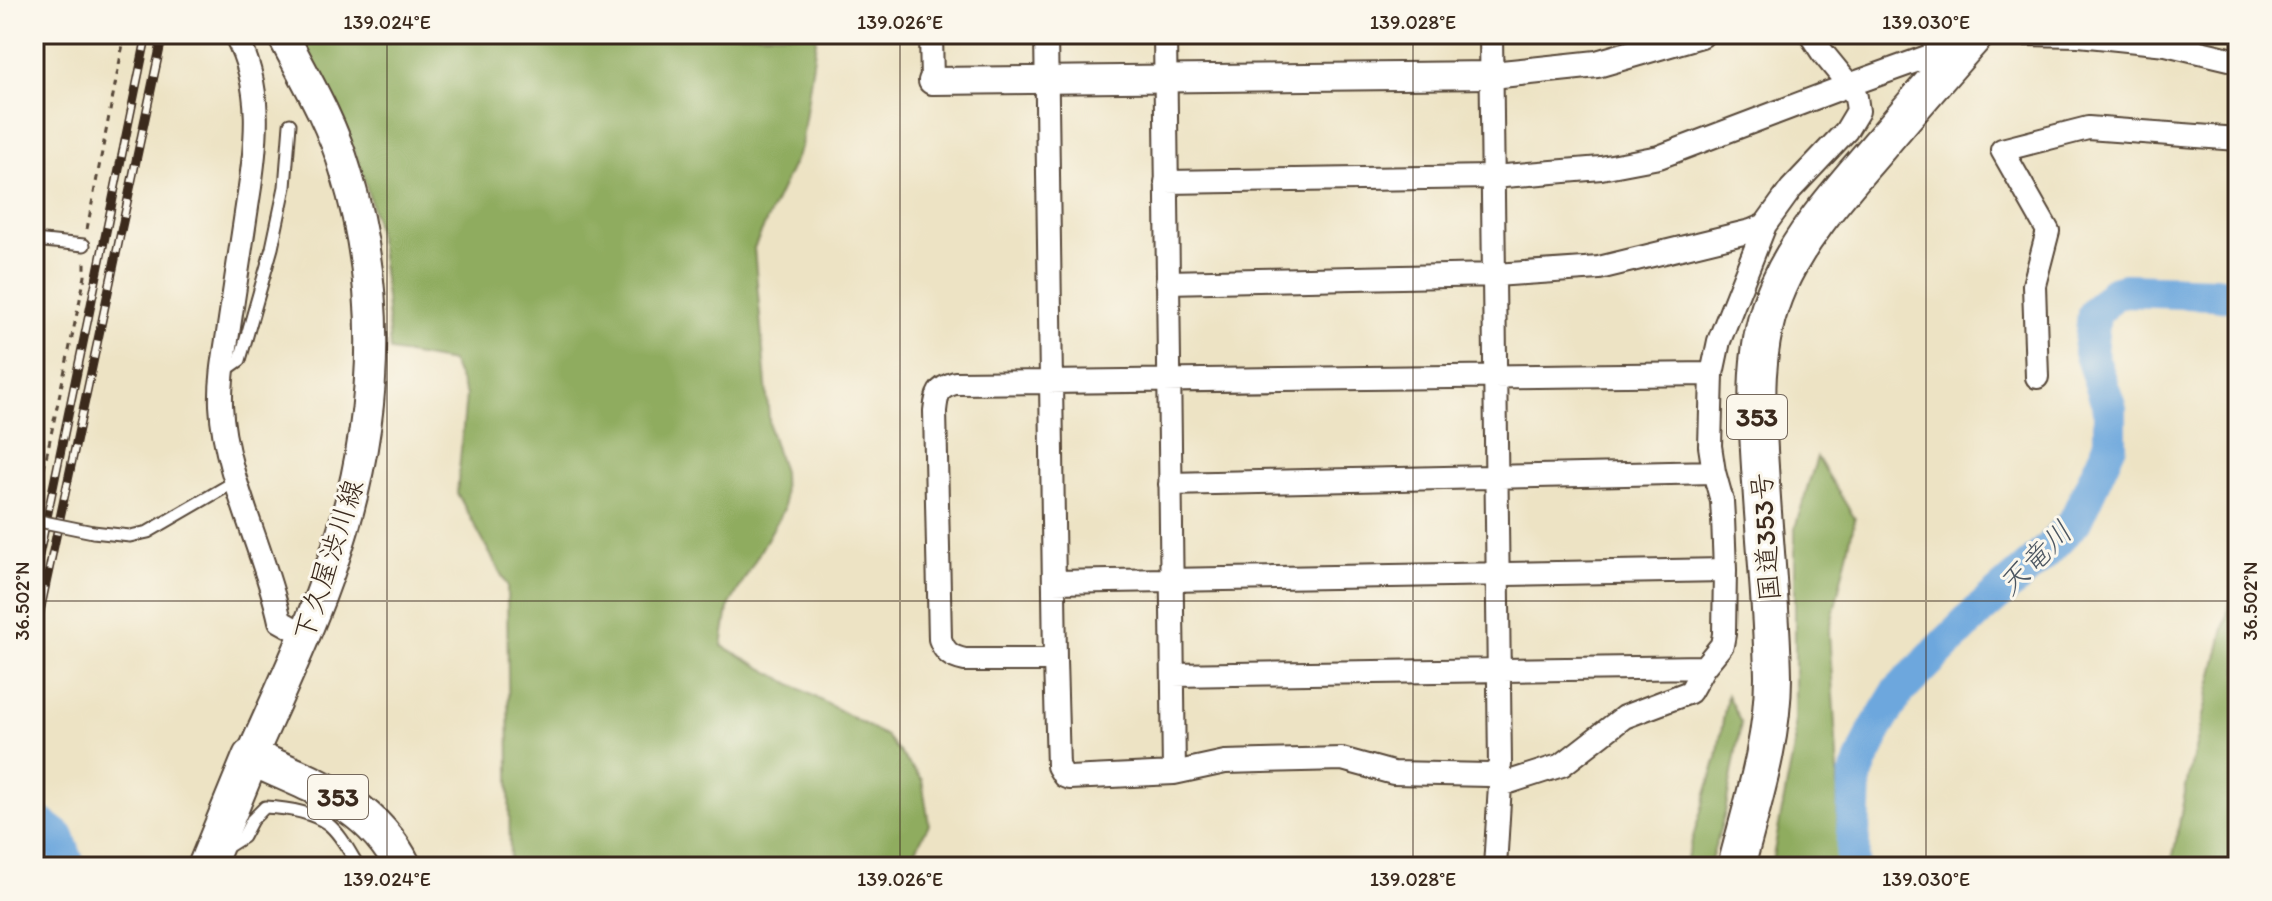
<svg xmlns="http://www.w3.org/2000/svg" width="2272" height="901" viewBox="0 0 2272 901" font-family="Itim,'Klee One',sans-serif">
	<rect width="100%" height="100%" fill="#fbf7ec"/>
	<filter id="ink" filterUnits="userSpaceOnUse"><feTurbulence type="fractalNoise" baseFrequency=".0125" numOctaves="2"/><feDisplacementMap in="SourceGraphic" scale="16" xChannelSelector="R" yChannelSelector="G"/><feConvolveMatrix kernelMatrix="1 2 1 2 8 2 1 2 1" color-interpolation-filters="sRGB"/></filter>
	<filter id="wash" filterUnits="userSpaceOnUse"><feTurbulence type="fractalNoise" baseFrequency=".006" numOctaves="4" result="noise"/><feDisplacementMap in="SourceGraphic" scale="32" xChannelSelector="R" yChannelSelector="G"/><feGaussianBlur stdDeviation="1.8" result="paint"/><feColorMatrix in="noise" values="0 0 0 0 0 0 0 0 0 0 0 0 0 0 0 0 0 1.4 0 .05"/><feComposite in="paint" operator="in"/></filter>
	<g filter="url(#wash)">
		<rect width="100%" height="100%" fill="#ede3c4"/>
		<!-- forest -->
		<path fill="#8fac5f" stroke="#656b3e" stroke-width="2" d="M295 34H817L801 147 754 248 770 430 783 472 784 509 728 608 722 646 886 736 922 780 929 824 907 867H510L507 585 457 493 466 395 452 362 390 351C386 286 380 218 356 156 340 116 315 73 295 34Z
			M1817 457 1855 519 1829 633 1838 772 1837 867H1771L1795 742V528Z
			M2238 570V867H2171L2186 787Z
			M1727 695 1741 723 1725 813 1709 867H1684L1717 758Z"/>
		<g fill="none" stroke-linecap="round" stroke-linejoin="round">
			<!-- river -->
			<path stroke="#6da7dd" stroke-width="34" d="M34 819 58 837 69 867
				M1852 867 1855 778 1875 730 1898 692 1980 610 2043 555 2075 521 2110 445V409L2090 352 2094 314 2114 293 2125 290 2215 293 2238 297"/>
		</g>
	</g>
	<g filter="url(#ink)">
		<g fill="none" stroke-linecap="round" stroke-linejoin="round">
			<!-- service casing -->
			<g stroke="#564637" stroke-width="15">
				<path id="service" d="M34 240 84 245
					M223 372 240 360 272 248 285 187 290 124
					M93 532 130 536 148 532 236 481
					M224 849 243 837 252 820 265 807C286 808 310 811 328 824 341 834 350 853 359 867"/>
			</g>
			<!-- minor casing -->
			<g stroke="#564637" stroke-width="26">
				<path id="minor" d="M235 34C264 88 257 143 248 200 242 240 236 280 230 320 226 348 220 377 221 405 224 475 265 551 280 621L305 635
					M931 34 932 81
					M1046 34 1055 660 1058 766 1064 776 1069 778 1174 773 1225 762 1342 759 1393 773 1489 775 1496 772 1500 765 1491 34
					M1165 34 1174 773
					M2022 34 2079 35 2166 44 2238 61
					M1166 182 1492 177 1601 168 1659 157 1849 85 1822 52 1810 34
					M1167 282 1495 275 1599 268 1751 231 1765 225
					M2037 377 2034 285 2048 231 2002 150 2088 128 2238 139
					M1170 484 1714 472
					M1054 582 1725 570
					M1055 660H965C951 657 945 653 940 639L935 411C937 393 938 388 955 383L1712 374
					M1173 675 1704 667 1722 645 1724 634 1725 570 1723 518 1722 501 1714 472 1710 446 1712 374 1719 341 1765 225 1791 189 1846 131 1858 111 1856 97 1849 85 1938 53 1958 54
					M1495 867 1500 785 1562 765 1624 717 1690 692 1704 667"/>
			</g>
			<!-- tertiary casing -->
			<g stroke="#564637" stroke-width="30">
				<path id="tertiary" d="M932 81 1492 75 1597 64 1701 34"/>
			</g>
			<!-- secondary casing -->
			<g stroke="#564637" stroke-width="34">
				<path id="secondary" d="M251 757C284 682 321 606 344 526 378 408 382 290 346 172 332 123 306 79 282 34"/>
			</g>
			<!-- trunk casing -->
			<g stroke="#564637" stroke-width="40">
				<path id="trunk" d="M206 867 251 757C312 785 371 802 403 867
					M1736 867C1752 805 1773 742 1773 677 1772 613 1765 548 1761 483 1757 417 1750 349 1778 286 1800 236 1838 194 1873 153 1907 113 1941 73 1976 34"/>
			</g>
			<!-- path -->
			<path stroke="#564637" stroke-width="3" stroke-dasharray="6 6" stroke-linecap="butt" d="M87 229 125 34
				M34 502 37 500 85 276V261"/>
			<!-- service -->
			<use href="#service" stroke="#fff" stroke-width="11"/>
			<!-- minor -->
			<use href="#minor" stroke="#fff" stroke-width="22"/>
			<!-- tertiary -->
			<use href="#tertiary" stroke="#fff" stroke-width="26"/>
			<!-- secondary -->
			<use href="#secondary" stroke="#fff" stroke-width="30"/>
			<!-- trunk -->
			<use href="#trunk" stroke="#fff" stroke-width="36"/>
			<!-- rail casing -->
			<g stroke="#3b2a1e" stroke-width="9">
				<path id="rail" d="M34 580 147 34
					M34 640 163 34"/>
			</g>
			<!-- rail -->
			<use href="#rail" stroke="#fbf7ec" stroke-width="6" stroke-dasharray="18" stroke-linecap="butt"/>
			<!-- service-bridge casing -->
			<g stroke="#564637" stroke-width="15" stroke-linecap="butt">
				<path id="service-bridge" d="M34 520 93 532"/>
			</g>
			<!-- service-bridge -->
			<use href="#service-bridge" stroke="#fff" stroke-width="11"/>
		</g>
	</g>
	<!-- ticks -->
	<path fill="none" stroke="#3b2a1e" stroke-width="2" stroke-opacity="0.45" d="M387 34V867M900 34V867M1413 34V867M1926 34V867M34 601H2238"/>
	<g text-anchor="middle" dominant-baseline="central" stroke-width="6" stroke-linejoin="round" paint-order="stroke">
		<!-- shield labels -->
		<g fill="#fbf7ec" stroke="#75685c" stroke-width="2">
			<rect x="1727" y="395" width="60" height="44" rx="6"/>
			<rect x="308" y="775" width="60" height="44" rx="6"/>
		</g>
		<g font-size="26" font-weight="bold" fill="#3b2a1e">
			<text x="1757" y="417">353</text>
			<text x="338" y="797">353</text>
		</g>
		<!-- street labels -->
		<g font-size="28" fill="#3b2a1e" stroke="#fbf7ec">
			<text transform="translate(1765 537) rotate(-94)">国道353号</text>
			<text transform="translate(328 560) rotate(-72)">下久屋渋川線</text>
		</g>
		<!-- water labels -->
		<g font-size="30" font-style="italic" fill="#4c5661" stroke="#fbf7ec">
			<text transform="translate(2035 558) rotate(-45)">天竜川</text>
		</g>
	</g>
	<!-- margin -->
	<rect width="2272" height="901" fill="none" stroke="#fbf7ec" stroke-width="88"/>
	<rect x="44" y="44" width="2184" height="813" fill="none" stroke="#3b2a1e" stroke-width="3"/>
	<g font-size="20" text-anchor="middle" fill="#3b2a1e">
		<text x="387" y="29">139.024°E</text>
		<text x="900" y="29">139.026°E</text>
		<text x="1413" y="29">139.028°E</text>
		<text x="1926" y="29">139.030°E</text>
		<text transform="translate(22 601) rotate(-90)" y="7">36.502°N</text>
		<text transform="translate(2250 601) rotate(-90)" y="7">36.502°N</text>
		<text x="387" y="886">139.024°E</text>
		<text x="900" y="886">139.026°E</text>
		<text x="1413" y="886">139.028°E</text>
		<text x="1926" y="886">139.030°E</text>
	</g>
</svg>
